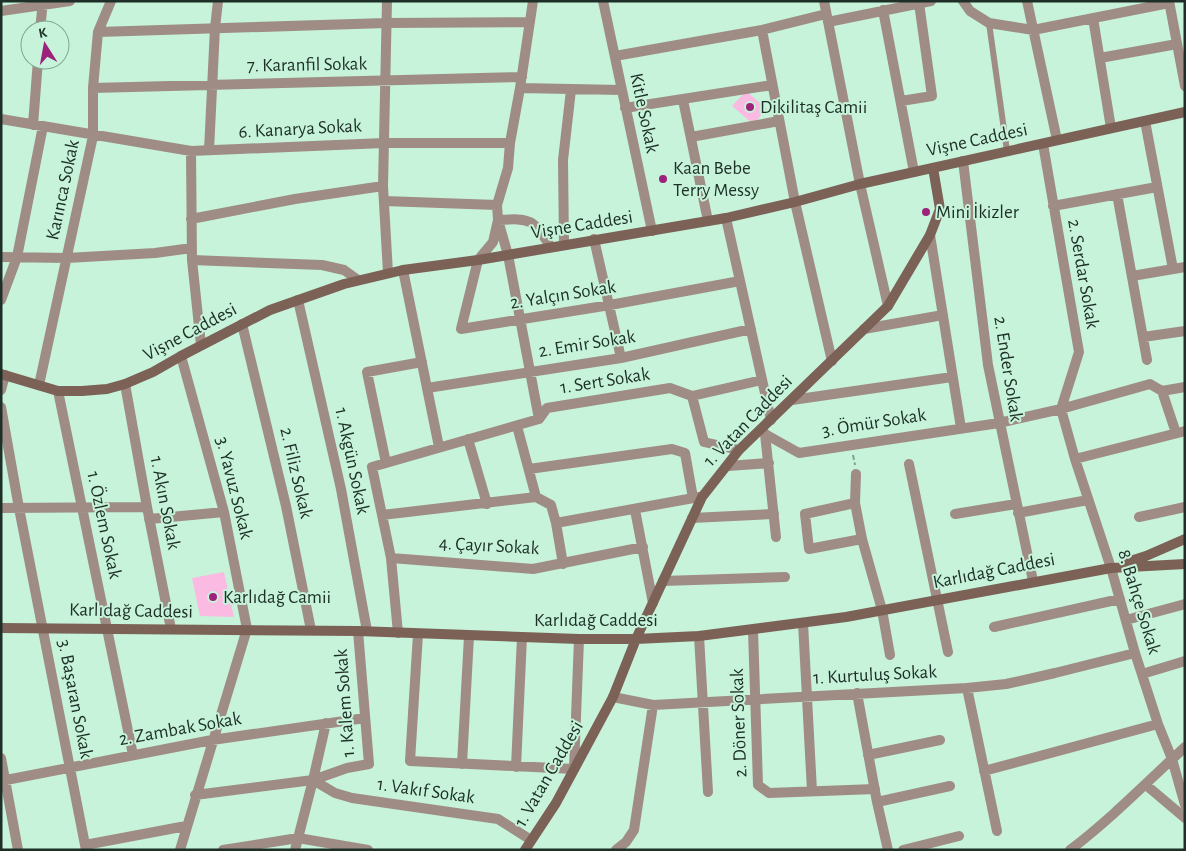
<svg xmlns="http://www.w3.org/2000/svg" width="1186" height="851" viewBox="0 0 1186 851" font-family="'Alegreya Sans',sans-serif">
	<rect width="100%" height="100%" fill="#c6f3da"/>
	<!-- building -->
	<path fill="#fabae2" d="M746 91 767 109 753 124 732 106Z
		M224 572 234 617 200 616 192 578Z"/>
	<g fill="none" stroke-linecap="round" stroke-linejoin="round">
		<!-- path -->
		<path stroke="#80a28f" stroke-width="2" stroke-dasharray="5 2.5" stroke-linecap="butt" d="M853 455 855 465"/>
		<!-- service -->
		<path stroke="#9f8c85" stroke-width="6" d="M989 23 1007 151"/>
		<!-- minor -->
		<path stroke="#9f8c85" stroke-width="10" d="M387 1 383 186 388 273
			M533 1 520 88 510 143 508 168 497 205 498 220 493 242 478 260 461 329 610 305 740 281
			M603 1 652 231
			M824 1 860 184 888 306
			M963 1 970 11 989 23 1033 30 1169 3
			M1027 1 1057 140
			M1169 1 1185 86
			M883 10 914 172
			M1 11 70 1
			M1093 18 1111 128
			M828 22 931 1
			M40 30 43 1
			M762 30 795 202 832 361
			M98 32 386 23 530 22
			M615 56 762 30 826 14
			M1100 58 1177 44
			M93 88 522 77
			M520 88 621 90
			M683 100 708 221
			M901 101 932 96 919 3
			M625 108 772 85
			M1 119 191 151 384 143H510
			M1145 121 1173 269
			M33 125 38 60
			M691 137 779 121
			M1043 144 1079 352 1061 409 1075 459 1111 568 1135 653 1158 724 1172 759 1185 805
			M209 150 215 28 218 1
			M191 151 192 260 201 345
			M963 161 988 365 1033 581
			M1117 194 1147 360
			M384 201 497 205
			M1053 206 1157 187
			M726 218 771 420
			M191 219 295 199 383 186
			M930 235 961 428
			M594 239 621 358
			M564 245 563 160 571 90
			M1 257 67 258 155 253 192 248
			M192 260 322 265 344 270 358 280
			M403 270 439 447
			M1132 276 1185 267
			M1 300 17 257 43 126
			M298 300 341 489 367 631
			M242 324 286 506 311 630
			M864 329 943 315
			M1143 337 1185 331
			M125 384 147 507 171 629
			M39 385 93 136V88L98 32 111 1
			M427 388 621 358 751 329
			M1 390 5 375
			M58 391 133 755
			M1162 391 1185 387
			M692 396 704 442 739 450
			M792 400 952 377
			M1 407 19 508 86 850
			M539 419 508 255 498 220C532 218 532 219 551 247
			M517 426 536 497 551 505 556 523 563 564
			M762 429 765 434 799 453 999 423 1061 409 1150 384 1162 391 1176 433
			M765 434 776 537
			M468 439 487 504
			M1075 459 1185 431
			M386 463 367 372 422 362
			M909 464 948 652
			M728 466 769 463
			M529 469 672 449 685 453 693 498
			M856 474 855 503 862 539 882 610 890 655
			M855 503 805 514 809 549 862 539
			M1 508 147 507
			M635 510 653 603
			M1018 513 1088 500
			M955 514 1016 504
			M382 515 536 497
			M1139 517 1185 507
			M692 518 774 514
			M149 519 224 512
			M556 523 699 497
			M391 558 533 569 643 547
			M663 581 785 577
			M1126 620 1185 604
			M803 623 812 791
			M994 627 1120 599
			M753 630 758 785 769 793 875 789
			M398 633 391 558 372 467 539 419 547 408 670 388 692 396 762 380
			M418 634 410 761 574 769 579 639
			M699 636 708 792
			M1142 674 1185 661
			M967 688 997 831
			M857 693 877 802 888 850
			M613 697 653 705 967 688 1006 684 1055 673 1135 653
			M868 755 940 740
			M1 758 18 850
			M462 764 469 636
			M516 767 522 637
			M984 771 1158 724
			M313 780 335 793 352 798 498 819 531 840
			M313 780 326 723
			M1 781 212 740 365 718
			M1146 785 1185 818
			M195 795 313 780
			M877 802 950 786
			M85 845 186 826
			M180 850 247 629 224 512 181 356
			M223 850 298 838 368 850
			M295 850 313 780 347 768 369 764 358 631
			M616 850 626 842 634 830 653 705
			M903 850 959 836
			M1070 850C1111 819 1147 782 1185 747"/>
		<!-- secondary -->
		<path stroke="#7c6157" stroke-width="10" d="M1 374 58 391H82L107 389 125 384 153 372 181 356 270 310 344 284 403 270 478 260 726 218 795 202 860 184 1185 112
			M1124 563 1146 556 1185 539
			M1 628 358 631 579 639H636L699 636 846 617 1111 568 1185 564
			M525 850 556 803 613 697 636 639 702 497 739 450 888 306 930 235 940 209 933 168"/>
	</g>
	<!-- markers -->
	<g fill="#9c227b" stroke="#c6f3da" stroke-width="2">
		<circle cx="750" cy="107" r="5"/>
		<circle cx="663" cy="179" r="5"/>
		<circle cx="926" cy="212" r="5"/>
		<circle cx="213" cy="597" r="5"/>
	</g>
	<g text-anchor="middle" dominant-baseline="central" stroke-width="4" stroke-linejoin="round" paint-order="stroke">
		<!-- street labels -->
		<g font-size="19" fill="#1d2f26" stroke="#c6f3da">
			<text transform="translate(307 65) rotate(-1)">7. Karanfil Sokak</text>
			<text transform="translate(644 113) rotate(78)">Kitle Sokak</text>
			<text transform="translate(300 129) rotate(-3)">6. Kanarya Sokak</text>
			<text transform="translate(977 140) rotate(-12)">Vişne Caddesi</text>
			<text transform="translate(63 190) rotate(-78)">Karınca Sokak</text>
			<text transform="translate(582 225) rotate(-9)">Vişne Caddesi</text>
			<text transform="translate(1083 274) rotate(80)">2. Serdar Sokak</text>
			<text transform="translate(563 295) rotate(-9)">2. Yalçın Sokak</text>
			<text transform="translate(190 332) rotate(-28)">Vişne Caddesi</text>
			<text transform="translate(587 344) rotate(-9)">2. Emir Sokak</text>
			<text transform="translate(1008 369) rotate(81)">2. Ender Sokak</text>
			<text transform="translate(605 381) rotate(-9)">1. Sert Sokak</text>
			<text transform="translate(748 421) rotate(-46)">1. Vatan Caddesi</text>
			<text transform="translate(874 423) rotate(-9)">3. Ömür Sokak</text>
			<text transform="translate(352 461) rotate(78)">1. Akgün Sokak</text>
			<text transform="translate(296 473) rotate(77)">2. Filiz Sokak</text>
			<text transform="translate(234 488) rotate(76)">3. Yavuz Sokak</text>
			<text transform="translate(165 503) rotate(79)">1. Akın Sokak</text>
			<text transform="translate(104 525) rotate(78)">1. Özlem Sokak</text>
			<text transform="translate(489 546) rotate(3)">4. Çayır Sokak</text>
			<text transform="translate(994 571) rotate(-11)">Karlıdağ Caddesi</text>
			<text transform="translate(1139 602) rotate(73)">8. Bahçe Sokak</text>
			<text transform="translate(131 611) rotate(1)">Karlıdağ Caddesi</text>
			<text x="596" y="620">Karlıdağ Caddesi</text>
			<text transform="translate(875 675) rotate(-3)">1. Kurtuluş Sokak</text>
			<text transform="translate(75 699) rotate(79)">3. Başaran Sokak</text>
			<text transform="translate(345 703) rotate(-94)">1. Kalem Sokak</text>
			<text transform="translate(739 723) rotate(-92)">2. Döner Sokak</text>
			<text transform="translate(180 729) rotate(-10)">2. Zambak Sokak</text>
			<text transform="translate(549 774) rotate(-60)">1. Vatan Caddesi</text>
			<text transform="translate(426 791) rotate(8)">1. Vakıf Sokak</text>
		</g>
		<!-- poi labels -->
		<g font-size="19" fill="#1d2f26" stroke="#c6f3da" text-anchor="start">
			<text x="760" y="107">Dikilitaş Camii</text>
			<text x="673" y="168">Kaan Bebe<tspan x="673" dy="22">Terry Messy</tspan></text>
			<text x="936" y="212">Mini İkizler</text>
			<text x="223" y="597">Karlıdağ Camii</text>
		</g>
	</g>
	<!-- border -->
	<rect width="1186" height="851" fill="none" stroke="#1d2f26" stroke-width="5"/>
	<!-- north arrow -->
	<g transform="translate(45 45) rotate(349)"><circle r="24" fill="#c6f3da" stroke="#82a592"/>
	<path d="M0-4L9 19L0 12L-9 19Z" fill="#9c227b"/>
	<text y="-8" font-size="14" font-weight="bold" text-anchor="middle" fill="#1d2f26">K</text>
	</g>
</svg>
